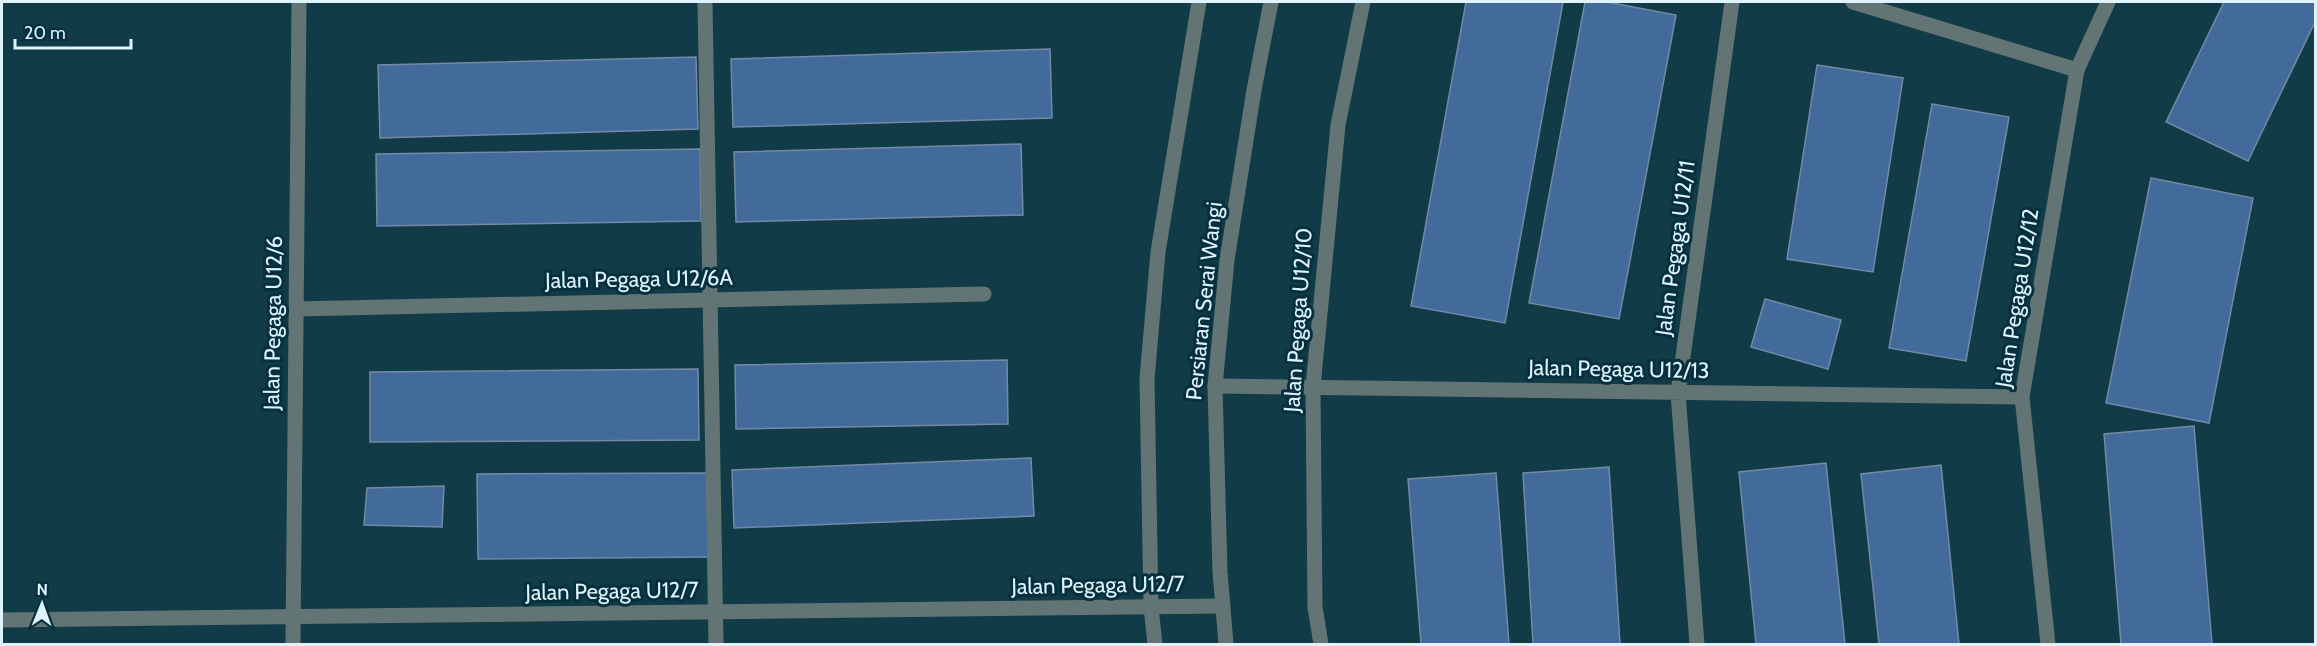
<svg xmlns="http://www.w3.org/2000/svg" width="2317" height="646" viewBox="0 0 2317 646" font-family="Cabin,sans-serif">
	<rect width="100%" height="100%" fill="#123b48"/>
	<!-- building -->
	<path fill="#426a9b" stroke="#738aa6" stroke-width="1.5" d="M1466 2H1563L1505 323 1411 306Z
		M1585 2H1607L1676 15 1619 319 1529 303Z
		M2224 2H2316V20L2248 161 2166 122Z
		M1050 49 1052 118 733 127 731 59Z
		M696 57 698 129 380 138 378 65Z
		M1817 65 1903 78 1873 272 1787 259Z
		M1932 104 2009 117 1966 361 1889 348Z
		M1021 144 1023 215 736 222 734 152Z
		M700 149 701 221 377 226 376 154Z
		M2151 178 2253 198 2209 423 2106 403Z
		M1765 299 1841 320 1828 369 1751 347Z
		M1007 360 1008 424 736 429 735 365Z
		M698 369 699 440 370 442V372Z
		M2194 426 2212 644H2121L2104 434Z
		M1031 458 1034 516 734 528 732 470Z
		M1826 463 1845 644H1756L1739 472Z
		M1941 465 1959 644H1879L1861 474Z
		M1609 467 1620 644H1533L1523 473Z
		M708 473 709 557 478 559 477 474Z
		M1496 473 1509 644H1421L1408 479Z
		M444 486 442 527 364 525 367 488Z"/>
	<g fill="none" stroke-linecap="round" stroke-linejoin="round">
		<!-- service -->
		<path stroke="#627574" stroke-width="15" d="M705 2 716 644
			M1853 2 2077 70"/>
		<!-- minor -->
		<path stroke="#627574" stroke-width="15" d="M296 309 984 294
			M1215 386 2022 397
			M2 620 1223 606
			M293 644 299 2
			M1321 644 1315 607 1313 387 1338 125 1363 2
			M1697 644 1678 393 1732 2
			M2048 644 2022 397 2077 70 2108 2"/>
		<!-- tertiary -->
		<path stroke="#627574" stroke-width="15" d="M1155 644 1151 607 1147 379 1158 252 1199 2
			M1226 644 1220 572 1215 386 1227 260 1254 90 1271 2"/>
	</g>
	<g text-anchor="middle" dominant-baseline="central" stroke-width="6" stroke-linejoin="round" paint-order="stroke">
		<!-- street labels -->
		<g font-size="22" fill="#def3fb" stroke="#06303d">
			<text transform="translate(1675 248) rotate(-82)">Jalan Pegaga U12/11</text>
			<text transform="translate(639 279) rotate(-1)">Jalan Pegaga U12/6A</text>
			<text transform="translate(2017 298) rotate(-81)">Jalan Pegaga U12/12</text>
			<text transform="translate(1204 301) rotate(-84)">Persiaran Serai Wangi</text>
			<text transform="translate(1298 320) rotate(-86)">Jalan Pegaga U12/10</text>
			<text transform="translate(273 323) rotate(-89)">Jalan Pegaga U12/6</text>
			<text transform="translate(1619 369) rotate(1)">Jalan Pegaga U12/13</text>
			<text transform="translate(1098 585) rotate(-1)">Jalan Pegaga U12/7</text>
			<text transform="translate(612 591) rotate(-1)">Jalan Pegaga U12/7</text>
		</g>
	</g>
	<!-- border -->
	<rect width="2317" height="646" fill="none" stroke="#def3fb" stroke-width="6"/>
	<!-- north arrow -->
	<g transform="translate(42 604) rotate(1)" stroke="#06303d" stroke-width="4.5" paint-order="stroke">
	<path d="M0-4.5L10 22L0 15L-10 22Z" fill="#def3fb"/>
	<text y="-9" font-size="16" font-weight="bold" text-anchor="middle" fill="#def3fb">N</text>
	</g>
	<!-- scale -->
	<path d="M15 39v9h116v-9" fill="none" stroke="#def3fb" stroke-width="3"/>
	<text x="24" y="39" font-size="18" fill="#def3fb" stroke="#06303d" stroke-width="4.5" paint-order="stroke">20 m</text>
</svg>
